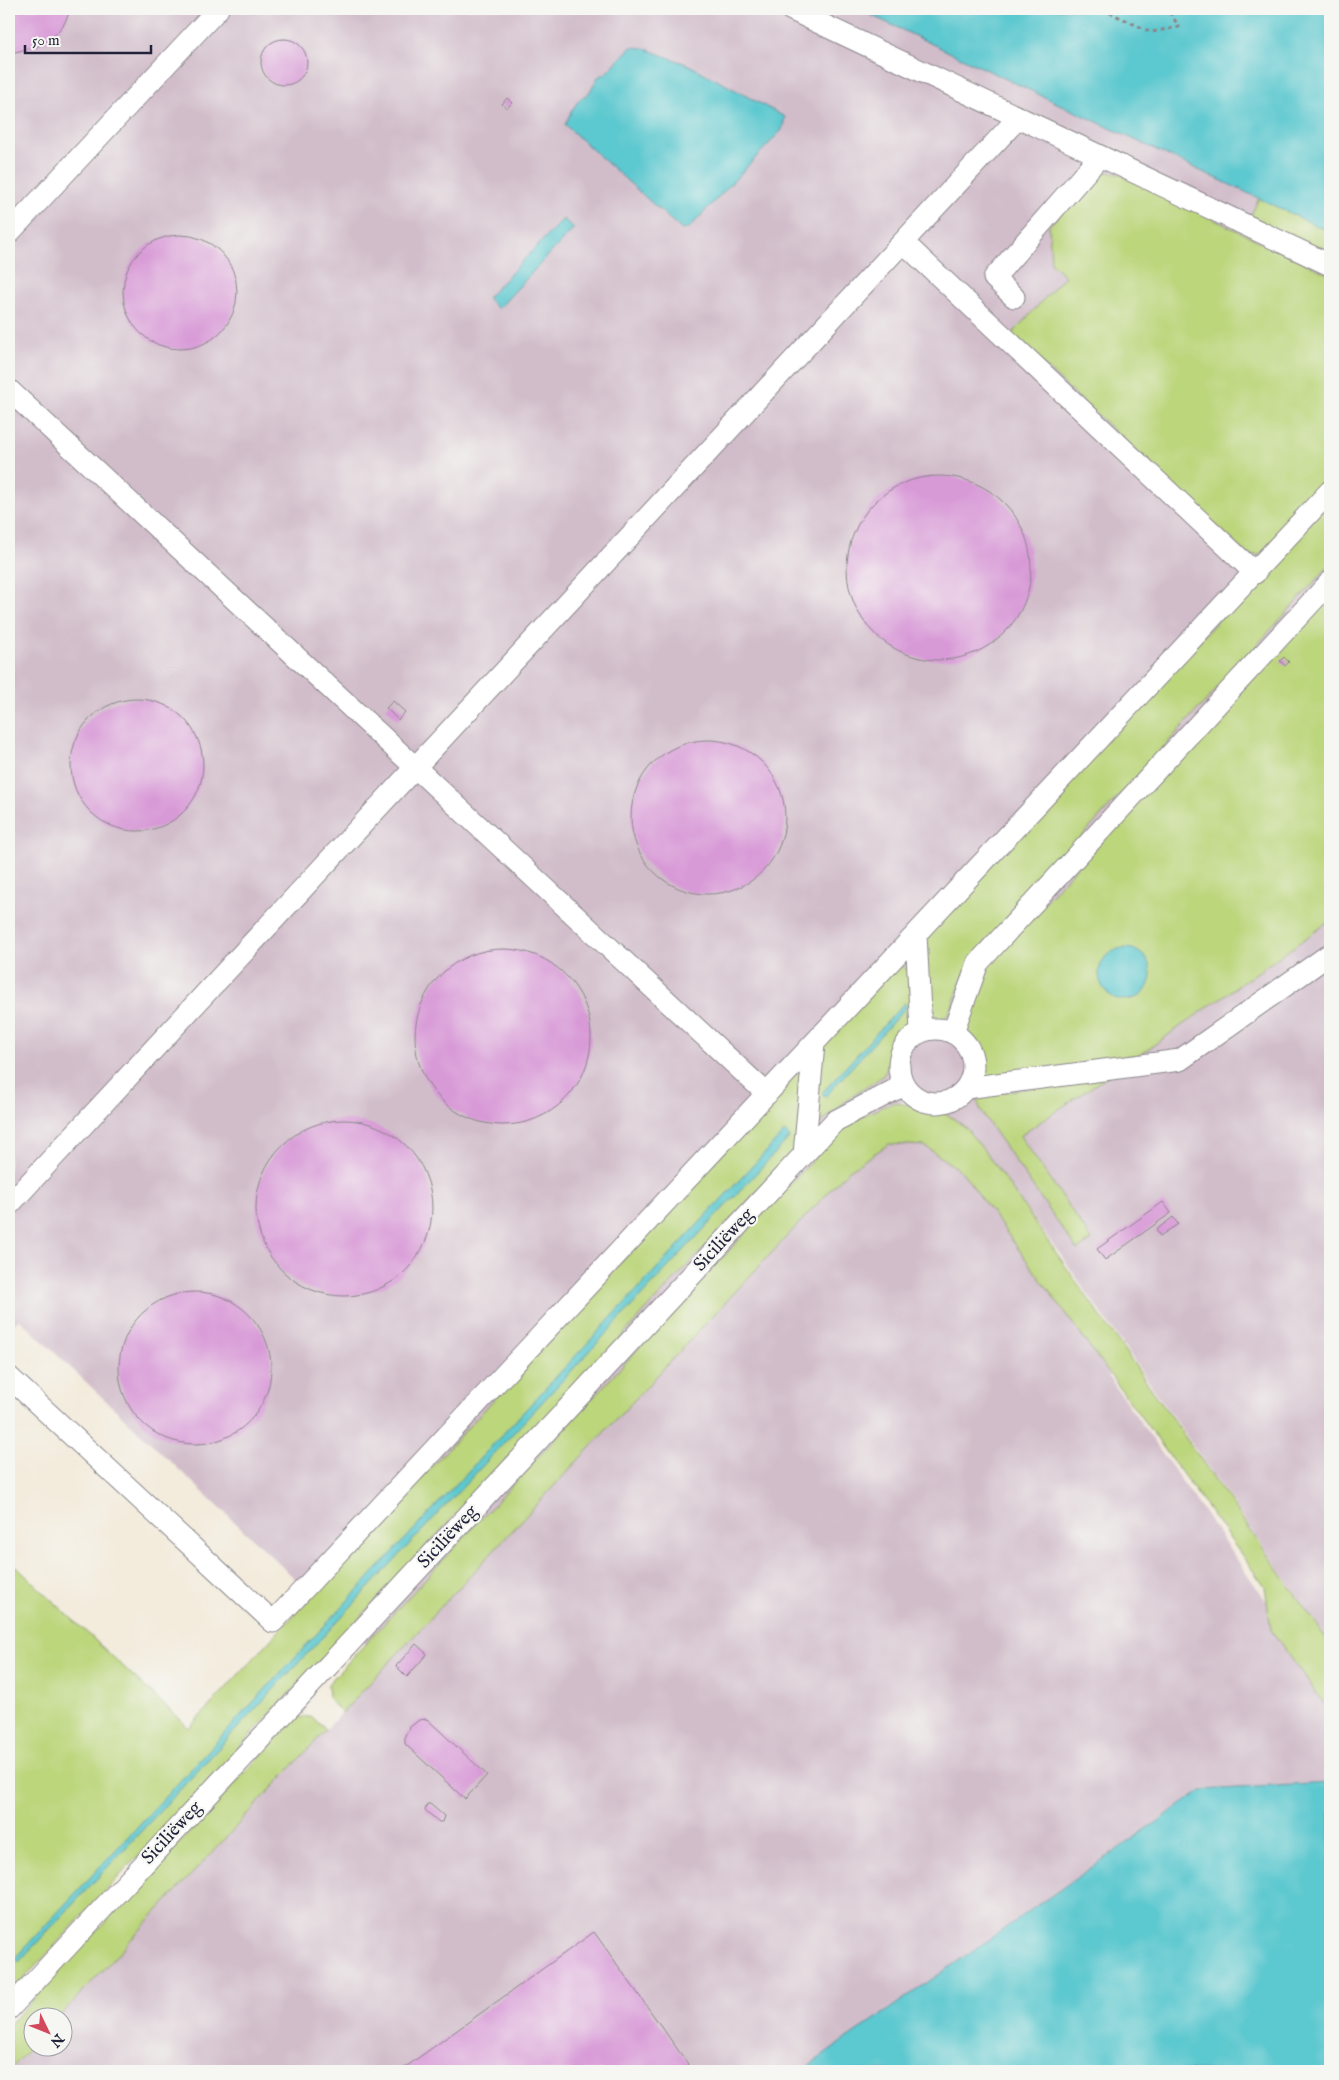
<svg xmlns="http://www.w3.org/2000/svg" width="1339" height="2080" viewBox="0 0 1339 2080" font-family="'IM FELL English',serif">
	<rect width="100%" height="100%" fill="#f6f6f2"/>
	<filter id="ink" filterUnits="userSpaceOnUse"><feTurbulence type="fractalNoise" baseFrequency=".02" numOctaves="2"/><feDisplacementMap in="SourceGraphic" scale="10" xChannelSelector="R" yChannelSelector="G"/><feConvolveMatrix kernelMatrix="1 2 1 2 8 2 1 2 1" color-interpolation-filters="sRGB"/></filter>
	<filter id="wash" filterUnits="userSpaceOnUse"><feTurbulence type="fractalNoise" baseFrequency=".0096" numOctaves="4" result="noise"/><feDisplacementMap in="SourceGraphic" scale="20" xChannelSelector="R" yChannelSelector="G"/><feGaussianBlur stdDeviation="1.12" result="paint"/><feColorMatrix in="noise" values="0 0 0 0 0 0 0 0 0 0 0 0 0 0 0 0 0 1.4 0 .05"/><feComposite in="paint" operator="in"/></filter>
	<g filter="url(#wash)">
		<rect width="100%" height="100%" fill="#f3ebdb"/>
		<!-- industrial -->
		<path fill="#d1bdca" d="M9 9H915L1330 200V1643L1060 1254 964 1127 911 1092 374 1653 19 1319 9 1330Z
			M902 1136 951 1155 1119 1366 1108 1376 1330 1692V1783L1201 1790 801 2071H10L32 2047 62 2048V2018L59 2017 326 1730 411 1633 842 1172Z"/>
		<!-- green -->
		<path fill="#bcd67b" stroke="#6f7c5b" d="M1108 172 1119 174 1330 275V478L1260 555H1248L1011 335 1065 276 1051 263 1049 226 1094 178 1100 173Z
			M1259 198 1330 232V257L1249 219Z
			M1330 500V565L971 958 949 1014 941 1020 932 1017 926 1009V934Z
			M1330 594V921L1137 1057 982 1081C983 1066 983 1050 974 1038 969 1032 966 1030 964 1022L985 966Z
			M902 966 908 970 913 1008 905 1030 896 1040 890 1052 889 1064 883 1076 845 1101 818 1126 813 1123 821 1047 895 968Z
			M805 1064 798 1147 19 1984 9 1989V1560L189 1728Z
			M1109 1075 1020 1136 1092 1240 1077 1250 994 1131 981 1111 977 1100 981 1096Z
			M895 1102 947 1114 965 1127 987 1154 1330 1644V1712L1271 1630 1265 1587 963 1173 925 1146 889 1144 848 1171 342 1713 329 1699 328 1684 836 1135C854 1119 873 1110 895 1102Z
			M297 1717H312L326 1730 59 2017 32 2018V2046L9 2071V2025Z"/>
		<!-- water -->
		<path fill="#5bc8cf" stroke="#3e7585" d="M858 9H1330V232Z
			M631 47 643 48 689 65 785 117 782 130 689 228 682 230 565 125 571 112 579 100 589 93 598 77 605 74Z
			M563 219 574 228 498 309 487 298Z
			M1099 974a26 26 0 1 1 52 0a26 26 0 1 1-52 0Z
			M904 1003 907 1006 825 1097 822 1093Z
			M784 1132 790 1137 19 1962 15 1958Z
			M1330 1783V2071H801L1202 1790Z"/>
		<g id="blocks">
			<!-- building -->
			<path fill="#d89ad7" d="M9 9H71L64 24 52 38 36 47 15 52H9Z
				M261 62a23 23 0 1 1 46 0a23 23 0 1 1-46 0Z
				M507 98 512 103 507 108 502 104Z
				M123 292a57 57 0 1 1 114 0a57 57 0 1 1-114 0Z
				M847 568a92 92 0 1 1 184 0a92 92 0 1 1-184 0Z
				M1284 657 1289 662 1285 666 1280 661Z
				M71 765a66 66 0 1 1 132 0a66 66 0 1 1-132 0Z
				M393 701 405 712 398 720 386 708Z
				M631 817a77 77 0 1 1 154 0a77 77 0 1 1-154 0Z
				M415 1037a88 88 0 1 1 176 0a88 88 0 1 1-176 0Z
				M256 1208a88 88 0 1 1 176 0a88 88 0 1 1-176 0Z
				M1163 1202 1171 1213 1105 1260 1097 1249Z
				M1173 1217 1178 1224 1160 1236 1156 1230Z
				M119 1368a76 76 0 1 1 152 0a76 76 0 1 1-152 0Z
				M416 1644 427 1654 407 1677 396 1666Z
				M427 1719 487 1775 465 1799 405 1744V1735L410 1729 409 1728 419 1720Z
				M427 1804H430L444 1816 442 1822H439L425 1810Z
				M594 1932 693 2071H400Z"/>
		</g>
	</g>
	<g filter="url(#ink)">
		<use href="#blocks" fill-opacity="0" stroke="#8a868b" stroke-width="1"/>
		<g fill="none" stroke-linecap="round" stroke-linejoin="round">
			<!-- minor casing -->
			<g stroke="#8a868b" stroke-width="23">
				<path id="minor" d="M790 9 1330 265
					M9 233 218 9
					M903 242 1255 573
					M1014 297 994 278 1100 156
					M9 390 767 1094
					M916 934 921 1032
					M899 1066a37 37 0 1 1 74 0a37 37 0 1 1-74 0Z
					M953 1032 978 963 1330 582
					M966 1088 1180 1060 1330 954
					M804 1154 814 1044
					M9 1205 1019 117
					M9 1377 273 1622 1330 491
					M9 2009 835 1121 904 1085"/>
			</g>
			<!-- path -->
			<path stroke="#8a868b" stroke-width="3" stroke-dasharray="4 4" stroke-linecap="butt" d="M1102 9 1151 32 1179 27 1168 9"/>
			<!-- minor -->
			<use href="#minor" stroke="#fff" stroke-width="21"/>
		</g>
	</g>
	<g text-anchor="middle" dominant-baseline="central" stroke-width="4.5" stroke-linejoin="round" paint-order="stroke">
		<!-- street labels -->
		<g font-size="19" fill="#22223b" stroke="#f6f6f2">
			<text transform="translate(724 1240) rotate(-47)">Siciliëweg</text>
			<text transform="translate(448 1537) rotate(-47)">Siciliëweg</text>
			<text transform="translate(172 1833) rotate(-47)">Siciliëweg</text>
		</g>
	</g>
	<!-- margin -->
	<rect width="1339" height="2080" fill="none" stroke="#f6f6f2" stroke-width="30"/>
	<!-- north arrow -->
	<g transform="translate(48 2032) rotate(133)"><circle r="24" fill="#f6f6f2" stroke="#a1a1a9"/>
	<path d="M0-4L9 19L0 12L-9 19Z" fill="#d1495b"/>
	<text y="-8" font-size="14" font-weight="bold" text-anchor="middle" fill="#22223b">N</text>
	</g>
	<!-- scale -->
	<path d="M25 45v8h126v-8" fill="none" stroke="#22223b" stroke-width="2.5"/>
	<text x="32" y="45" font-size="15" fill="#22223b" stroke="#f6f6f2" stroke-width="4" paint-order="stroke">50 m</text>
</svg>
